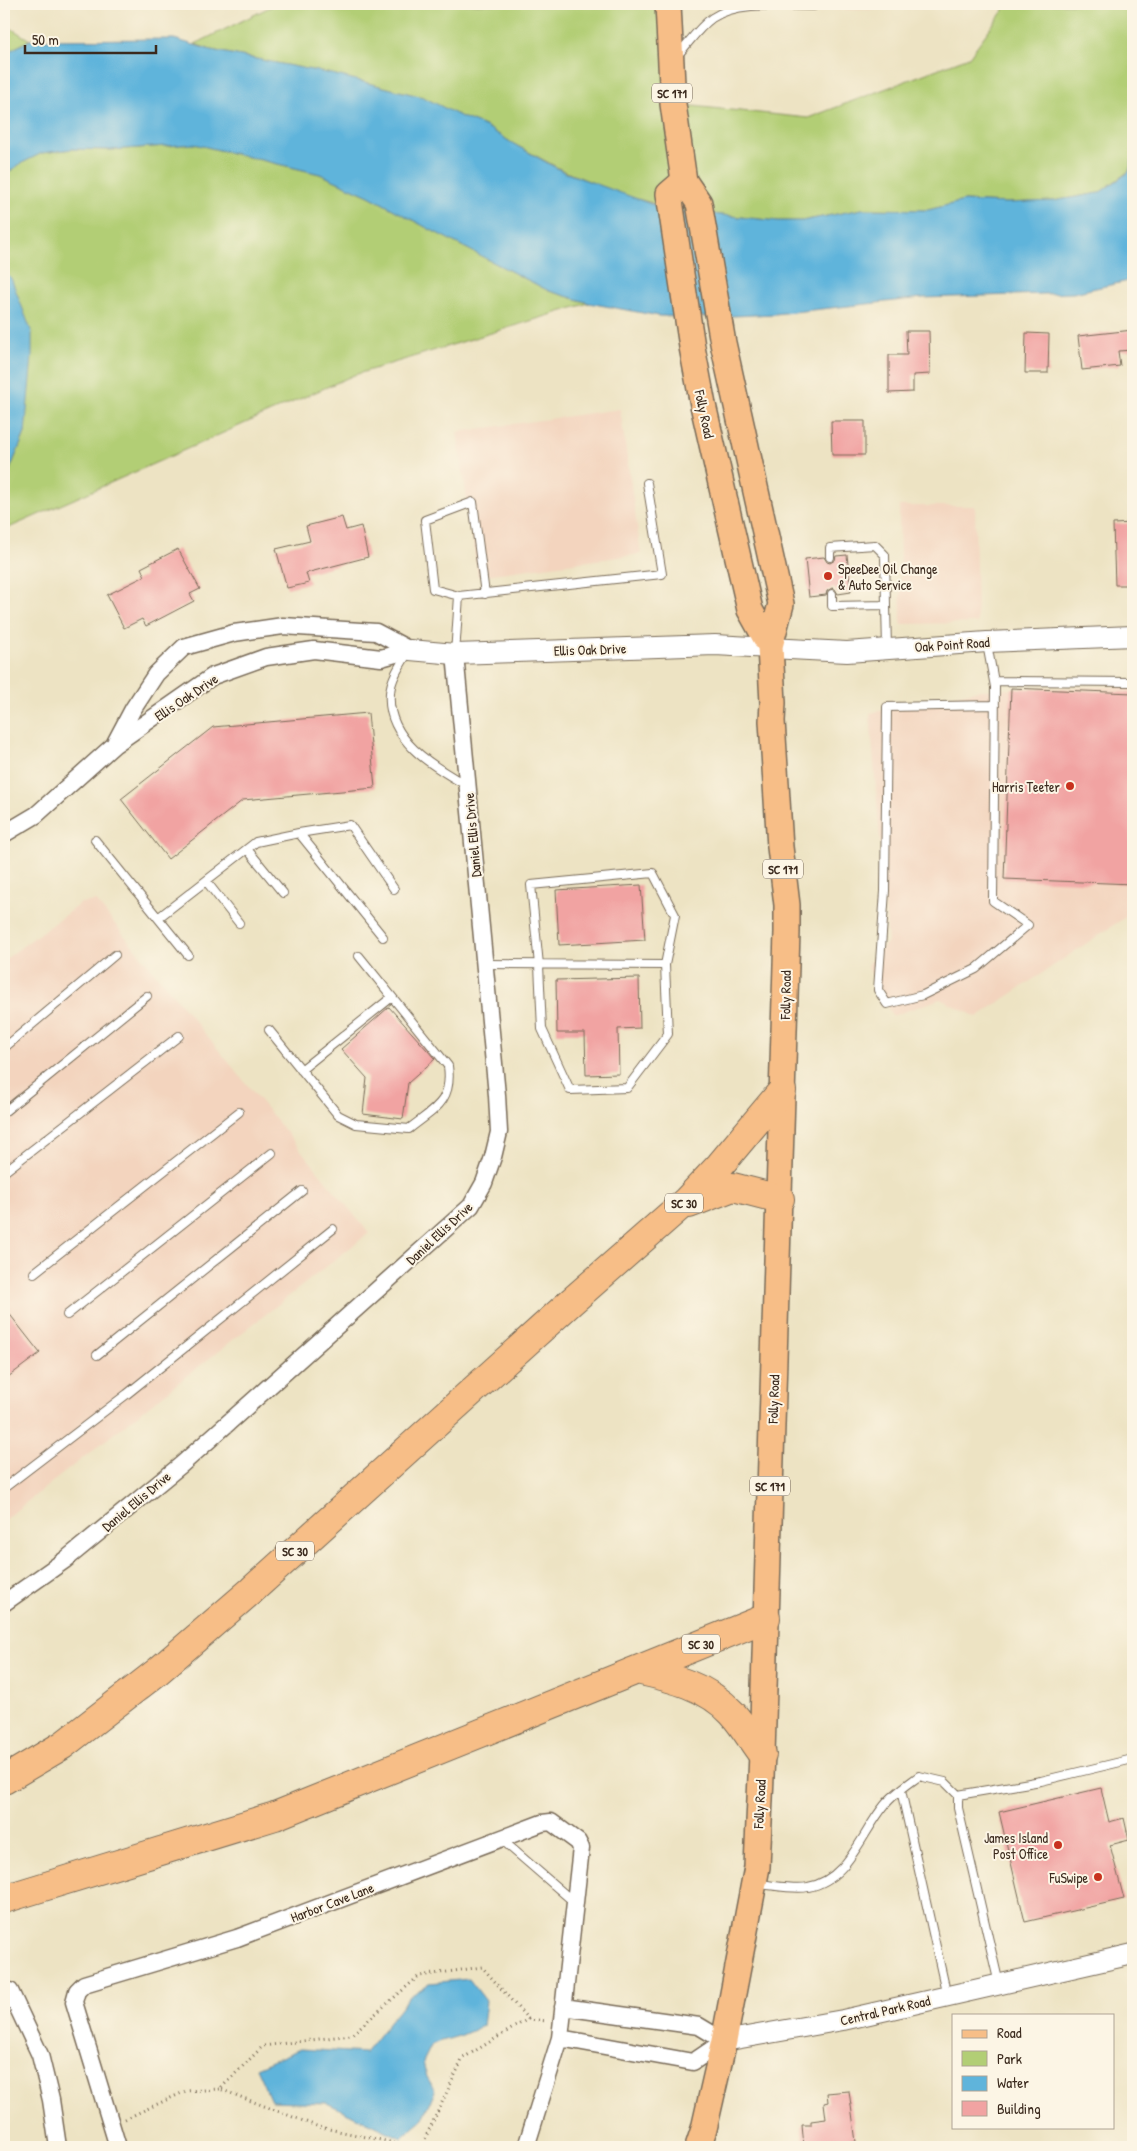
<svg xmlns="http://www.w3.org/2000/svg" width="1137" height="2151" viewBox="0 0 1137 2151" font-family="'Patrick Hand',sans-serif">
	<rect width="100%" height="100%" fill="#fcf5e5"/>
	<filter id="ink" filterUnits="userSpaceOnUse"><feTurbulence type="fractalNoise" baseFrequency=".02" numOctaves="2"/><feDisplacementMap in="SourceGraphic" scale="10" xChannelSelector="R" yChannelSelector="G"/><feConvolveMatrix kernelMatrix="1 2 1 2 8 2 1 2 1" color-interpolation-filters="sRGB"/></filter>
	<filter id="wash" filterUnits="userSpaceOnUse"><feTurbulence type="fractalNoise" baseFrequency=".0096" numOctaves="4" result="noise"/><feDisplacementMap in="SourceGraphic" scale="20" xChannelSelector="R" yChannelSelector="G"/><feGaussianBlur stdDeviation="1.12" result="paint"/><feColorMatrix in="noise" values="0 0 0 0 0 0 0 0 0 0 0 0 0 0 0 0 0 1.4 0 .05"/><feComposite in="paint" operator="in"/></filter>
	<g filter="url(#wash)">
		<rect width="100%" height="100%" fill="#ede3c3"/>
		<!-- built -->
		<path fill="#f3d4be" d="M834 4H981L982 7 834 10Z
			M620 409 641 554 478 576 457 432Z
			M899 506H975L977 623 901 624Z
			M1133 686V912L977 1017 940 999 892 1016 867 965 888 942 870 713 980 690Z
			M96 901 369 1233 4 1520V960L81 903Z"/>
		<!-- green -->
		<path fill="#b2ce75" stroke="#767c4a" d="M276 4H669L673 104 808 118 969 57 1008 4H1133V163L1129 171 1099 193 1053 201 1007 203 964 201 928 210 862 209 802 221H778L683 211 626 196 564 171 512 143 487 127 462 117 423 97 332 74 211 50 195 44Z
			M4 24 30 40 4 54Z
			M194 144 320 174 369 196 429 229 549 291 589 303 354 375 4 530V484L25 433 11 278 4 271V176L20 164 41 153 72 149 110 150Z"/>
		<!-- water -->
		<path fill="#5fb4db" stroke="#4d6f7c" d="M174 39 211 50 332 74 423 97 462 117 487 127 512 143 564 172 651 204 683 211 778 221H802L862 209 928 210 964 201 1007 203 1053 201 1099 193 1129 172 1133 156V280L1073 293 922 298 775 314 711 317 659 316 589 303 549 291 429 229 369 196 320 174 194 144 110 150 72 149 42 153 20 164 4 176V54L30 40Z
			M4 271 11 278 32 333V357L25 433 4 484Z
			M469 1979 486 2001 483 2026 462 2035 432 2044 423 2062 427 2078 435 2091 423 2119 401 2138 327 2103 271 2101 256 2068 300 2049 365 2053 409 1997 430 1983Z"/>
		<g id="blocks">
			<!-- building -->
			<path fill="#f1a3a2" d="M1133 330V350L1118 351 1120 366 1082 370 1078 336Z
				M906 331H929L930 374 913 375V392L889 393V355H907Z
				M1026 333 1049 334 1048 373H1025Z
				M831 421H865V455H832Z
				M342 517 346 530 361 526 368 557 306 573 309 583 287 588 276 549 310 541 306 526Z
				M1133 523V585H1115L1113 524Z
				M178 549 200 589 190 594 194 601 146 626 142 619 124 628 107 595 145 576 141 568Z
				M847 555 851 592 838 594 835 589 832 588 827 591 826 595 809 597 805 559 824 557 827 562 830 563 835 560 836 556Z
				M1011 688 1133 693V884L1004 879Z
				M368 713 375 788 243 800 168 859 121 799 213 727Z
				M641 885 645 940 559 945 556 890Z
				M639 978 640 1028 618 1029 619 1074 586 1075 585 1033H557L556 980Z
				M389 1007 435 1059 408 1083 403 1119 363 1114 367 1078 341 1049Z
				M4 1307 40 1353 4 1380Z
				M1101 1788 1109 1822 1124 1818 1129 1840 1110 1845 1124 1899 1025 1922 999 1812Z
				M849 2091 856 2142 804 2147 802 2125H811V2121L826 2119 824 2103 828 2102 827 2093Z"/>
		</g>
	</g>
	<g filter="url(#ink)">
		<use href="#blocks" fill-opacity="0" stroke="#796b58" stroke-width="1"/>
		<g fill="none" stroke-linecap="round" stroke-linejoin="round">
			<!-- service casing -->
			<g stroke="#796b58" stroke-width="10">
				<path id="service" d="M676 57C688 44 698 28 712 18 738 0 784 6 814 6V4
					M830 557V548L875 545 885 555 886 605 832 606V594
					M459 596 433 589 425 520 473 502 485 594
					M886 605 887 649
					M987 644 995 687 993 901 1028 925 976 969 923 995 887 1004 878 990 885 891 887 707 995 705
					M409 651C401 664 391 678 390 693 386 739 432 766 466 785
					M455 654 459 596 662 574 647 483
					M994 681 1133 682
					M299 833 350 825 394 889
					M95 840 158 918 256 842 299 833 383 937
					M247 849 283 893
					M206 881 239 923
					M158 918 188 955
					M485 964 665 965 668 1034 627 1088 570 1090 542 1029 539 965 531 885 653 873 675 915 665 965
					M269 1030 338 1115 356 1124 409 1129C434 1109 453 1102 448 1066L359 956
					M4 1048 115 955
					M301 1070 392 997
					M4 1112 147 996
					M4 1172 179 1036
					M34 1273 239 1112
					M67 1315 272 1153
					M97 1355 302 1191
					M4 1488 127 1394 333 1229
					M901 1790 947 1996
					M958 1795 1041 1781 1133 1759
					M501 1839 575 1903
					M758 1884C772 1885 795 1890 808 1887 848 1880 861 1834 884 1806 893 1794 907 1785 919 1776L945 1782 958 1795V1808L999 1984"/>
			</g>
			<!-- minor casing -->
			<g stroke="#796b58" stroke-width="19">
				<path id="minor" d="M115 743 133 709 156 674 184 647 234 633 283 626 376 632 410 650
					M4 834 36 815 114 745 213 676 266 657 314 650 381 658 410 650
					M4 1603 65 1560 181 1465 471 1206 484 1183 493 1157 499 1132 497 1095 455 654
					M10 1991 40 2055 51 2100 58 2147
					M560 2038 693 2062 724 2041 699 2026 563 2007
					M118 2147 74 2002 77 1991 84 1984 237 1938 542 1823 551 1822 578 1842 581 1848 560 2038 526 2147"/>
			</g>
			<!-- tertiary casing -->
			<g stroke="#796b58" stroke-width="22">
				<path id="tertiary" d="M410 650 455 654 715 645 847 652 987 642 1133 636
					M724 2041 843 2020 1133 1954"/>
			</g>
			<!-- primary casing -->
			<g stroke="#796b58" stroke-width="28">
				<path id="primary" d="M668 4 673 104 684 181 699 203 723 343 781 604 770 646 773 703 772 721 780 847 787 905V932L762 1754 757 1867 724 2041 704 2129 698 2147
					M684 181 669 194 692 347 703 405 750 610 770 646"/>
			</g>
			<!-- motorway casing -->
			<g stroke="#796b58" stroke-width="30">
				<path id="motorway" d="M689 1204 733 1187 780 1199
					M637 1670C672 1678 707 1686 732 1713 743 1725 752 1741 762 1754
					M4 1780 63 1745 157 1672 252 1590 571 1302 686 1201 720 1165 782 1091
					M4 1899 275 1816 766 1618"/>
			</g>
			<!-- path -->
			<path stroke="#796b58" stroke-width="3" stroke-dasharray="1 4" stroke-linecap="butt" d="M528 2019 547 2021
				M125 2119 186 2091 220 2089
				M414 2147 319 2127 220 2089 263 2046 351 2035 419 1976 482 1967 528 2019 463 2058 421 2147"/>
			<!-- service -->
			<use href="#service" stroke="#fff" stroke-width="8"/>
			<!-- minor -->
			<use href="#minor" stroke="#fff" stroke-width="16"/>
			<!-- tertiary -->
			<use href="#tertiary" stroke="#fff" stroke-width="20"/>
			<!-- primary -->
			<use href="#primary" stroke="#f7be87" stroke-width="25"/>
			<!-- motorway -->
			<use href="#motorway" stroke="#f7be87" stroke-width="28"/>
		</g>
	</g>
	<!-- markers -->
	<g fill="#c8321e" stroke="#fcf5e5" stroke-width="2">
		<circle cx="828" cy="576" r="5"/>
		<circle cx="1070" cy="786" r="5"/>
		<circle cx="1058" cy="1845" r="5"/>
		<circle cx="1098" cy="1877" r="5"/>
	</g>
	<g text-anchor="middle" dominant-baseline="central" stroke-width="4" stroke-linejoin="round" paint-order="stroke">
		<!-- shield labels -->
		<g fill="#fcf5e5" stroke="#75675a" stroke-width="1">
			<rect x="652" y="83.5" width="40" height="19" rx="4"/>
			<rect x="763" y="859.5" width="40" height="19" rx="4"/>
			<rect x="665" y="1193.5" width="38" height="19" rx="4"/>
			<rect x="750" y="1476.5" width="40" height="19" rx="4"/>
			<rect x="276" y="1541.5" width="38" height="19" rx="4"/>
			<rect x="682" y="1634.5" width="38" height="19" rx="4"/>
		</g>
		<g font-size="12" font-weight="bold" fill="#3b2a1e">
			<text x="672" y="93">SC 171</text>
			<text x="783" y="869">SC 171</text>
			<text x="684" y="1203">SC 30</text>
			<text x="770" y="1486">SC 171</text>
			<text x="295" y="1551">SC 30</text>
			<text x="701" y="1644">SC 30</text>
		</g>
		<!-- street labels -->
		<g font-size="14" fill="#3b2a1e" stroke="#fcf5e5">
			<text transform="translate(705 414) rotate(78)">Folly Road</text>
			<text transform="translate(952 644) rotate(-4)">Oak Point Road</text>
			<text transform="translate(590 649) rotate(-2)">Ellis Oak Drive</text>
			<text transform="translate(186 697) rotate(-34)">Ellis Oak Drive</text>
			<text transform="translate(472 835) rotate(-95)">Daniel Ellis Drive</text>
			<text transform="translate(785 995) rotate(-89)">Folly Road</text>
			<text transform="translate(439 1233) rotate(-43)">Daniel Ellis Drive</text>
			<text transform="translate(773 1399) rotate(-88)">Folly Road</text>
			<text transform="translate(136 1501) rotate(-40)">Daniel Ellis Drive</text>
			<text transform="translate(759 1804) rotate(-87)">Folly Road</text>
			<text transform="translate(332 1902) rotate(-21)">Harbor Cave Lane</text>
			<text transform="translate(885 2010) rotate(-13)">Central Park Road</text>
		</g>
		<!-- poi labels -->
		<g font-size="14" fill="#3b2a1e" stroke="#fcf5e5" text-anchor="end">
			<text x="838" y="568" text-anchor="start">SpeeDee Oil Change<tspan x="838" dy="16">&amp; Auto Service</tspan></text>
			<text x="1060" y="786">Harris Teeter</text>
			<text x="1048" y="1837">James Island<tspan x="1048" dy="16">Post Office</tspan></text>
			<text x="1088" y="1877">FuSwipe</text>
		</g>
	</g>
	<!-- margin -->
	<rect width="1137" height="2151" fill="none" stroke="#fcf5e5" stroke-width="20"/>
	<!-- legend -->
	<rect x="952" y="2014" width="162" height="115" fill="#fcf5e5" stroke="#afa495"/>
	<rect x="962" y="2030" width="25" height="8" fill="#f7be87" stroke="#afa495"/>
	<text x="997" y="2038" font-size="15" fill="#3b2a1e">Road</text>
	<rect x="962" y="2051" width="25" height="15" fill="#b2ce75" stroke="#afa495"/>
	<text x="997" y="2064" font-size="15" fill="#3b2a1e">Park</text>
	<rect x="962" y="2076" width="25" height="15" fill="#5fb4db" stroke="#afa495"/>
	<text x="997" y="2088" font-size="15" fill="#3b2a1e">Water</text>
	<rect x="962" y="2101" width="25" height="15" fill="#f1a3a2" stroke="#afa495"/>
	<text x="997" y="2114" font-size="15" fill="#3b2a1e">Building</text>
	<!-- scale -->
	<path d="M25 45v8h131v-8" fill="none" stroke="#3b2a1e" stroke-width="2.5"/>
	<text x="32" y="45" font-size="15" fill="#3b2a1e" stroke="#fcf5e5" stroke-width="4" paint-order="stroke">50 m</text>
</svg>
